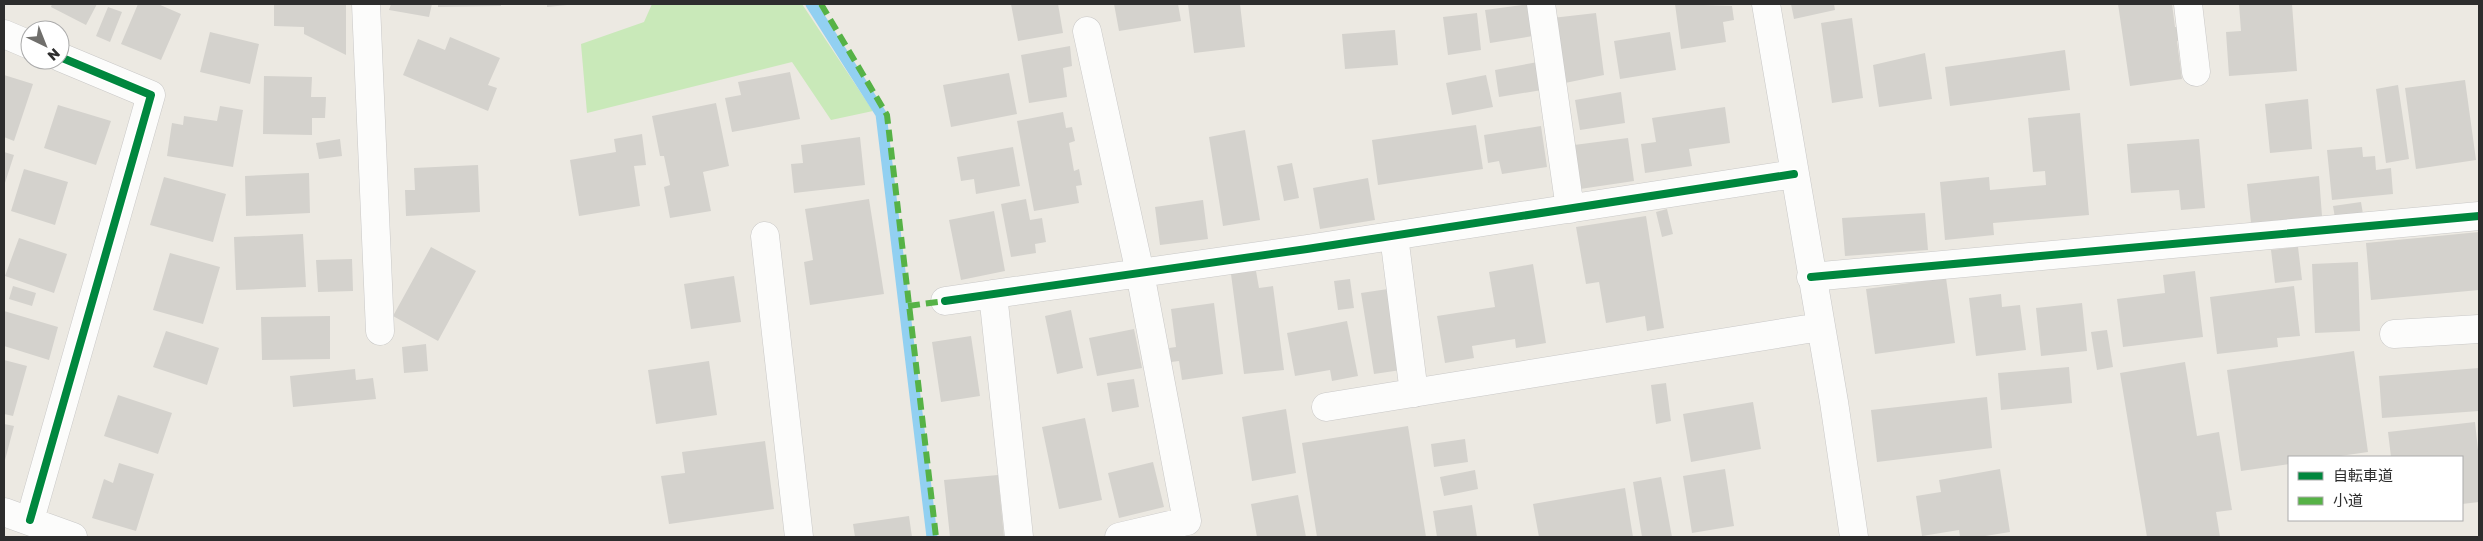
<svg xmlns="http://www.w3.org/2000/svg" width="2483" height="541" viewBox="0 0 2483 541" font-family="'Golos Text','Noto Sans JP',sans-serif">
	<rect width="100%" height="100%" fill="#ece9e2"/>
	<!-- green -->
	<path fill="#c9e9b9" d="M652 4H802L873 111 831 120 792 62 587 113 581 44 644 22Z"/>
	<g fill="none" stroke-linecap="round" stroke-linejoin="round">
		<!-- stream -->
		<path stroke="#92d0f1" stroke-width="11" d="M811 4 881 114 932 537"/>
	</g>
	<!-- building -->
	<path fill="#d4d2cd" d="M52 4H97L86 25 51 7Z
		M138 4H158L181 14 161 60 121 44Z
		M274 4H346V55L304 34V27L274 26Z
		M391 4H432L429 17 389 10Z
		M438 4H501V6L438 7Z
		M547 4H567V5L547 7Z
		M1011 4H1058L1063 33 1018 41Z
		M1114 4H1178L1181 21 1119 31Z
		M1188 4H1240L1245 47 1194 53Z
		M1529 4 1533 36 1490 43 1485 10Z
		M1675 4 1732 6 1734 20 1723 22 1726 42 1681 49Z
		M1791 4H1834L1835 10 1794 19Z
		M2118 4H2172L2175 27H2182L2184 40 2177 41 2182 79 2130 86Z
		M2239 4H2292L2297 71 2229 76 2226 32 2241 31Z
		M108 7 122 12 110 42 96 36Z
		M1477 13 1481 50 1448 55 1443 17Z
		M1596 13 1604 75 1565 83 1552 18Z
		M1852 18 1863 98 1832 103 1821 23Z
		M1395 30 1398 65 1345 69 1342 34Z
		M210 32 259 44 250 84 200 72Z
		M1670 32 1676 70 1620 79 1614 41Z
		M450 37 500 58 488 85 497 88 488 111 403 75 418 39 445 50Z
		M1070 46 1072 66 1063 68 1067 97 1029 103 1021 55Z
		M2065 50 2070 90 1950 106 1945 67Z
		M1925 53 1932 99 1879 107 1873 65Z
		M1538 62 1542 90 1499 97 1495 70Z
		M790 72 800 119 732 132 725 98 741 95 738 82Z
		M1009 73 1017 114 951 127 943 85Z
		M4 75 33 84 14 141 4 137Z
		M1486 75 1493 107 1452 115 1446 83Z
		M264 76 312 77 311 97H326L325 118H312V135L263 134Z
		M2465 80 2476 160 2416 169 2405 88Z
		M2398 85 2409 159 2386 163 2376 89Z
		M1621 92 1625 123 1580 130 1575 100Z
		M2308 99 2312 149 2270 153 2265 104Z
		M716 103 729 166 703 172 711 211 670 218 664 187 670 185 664 156H660L652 116Z
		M58 105 111 121 96 165 44 148Z
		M220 106 243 110 233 167 167 156 172 123 183 125 184 116 217 121Z
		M1725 107 1730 143 1689 149 1692 166 1645 173 1641 144 1656 142 1652 118Z
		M1063 112 1066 128 1072 127 1075 141 1069 143 1074 171 1079 169 1082 185 1076 186 1079 203 1034 211 1017 121Z
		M2080 113 2089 215 1993 223 1994 235 1945 240 1940 182 1989 177 1990 190 2046 185 2045 171 2033 172 2028 118Z
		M1476 125 1483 169 1378 185 1372 140Z
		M1541 126 1547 167 1502 174 1499 161 1488 163 1484 135Z
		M1245 130 1260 220 1223 226 1209 137Z
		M642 134 646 165 634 166 640 206 579 216 570 160 616 152 614 139Z
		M860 137 865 185 794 193 791 164 803 163 801 145Z
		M1628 138 1634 181 1580 189 1574 145Z
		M340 139 342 156 319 159 316 143Z
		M2199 139 2205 208 2181 210 2179 190 2131 193 2127 144Z
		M1013 147 1020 186 976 194 974 179 961 181 957 157Z
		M2362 147 2363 157 2375 156 2376 170 2391 168 2393 194 2332 200 2327 150Z
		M4 152 14 155 4 186Z
		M1292 163 1299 198 1284 201 1277 166Z
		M478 165 480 212 406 216 405 190H415L414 168Z
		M24 169 68 182 55 225 11 211Z
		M309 173 310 213 246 216 245 176Z
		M2319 176 2322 216 2251 223 2247 184Z
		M164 177 226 194 213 242 150 225Z
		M1368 178 1375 220 1320 229 1313 188Z
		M869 199 884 294 810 305 804 262 813 260 805 209Z
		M1026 199 1030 220 1042 218 1046 242 1035 244 1036 253 1011 257 1001 204Z
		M1203 200 1208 239 1160 245 1155 207Z
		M2361 202 2363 214 2335 218 2333 206Z
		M1667 209 1673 234 1662 237 1656 212Z
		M994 211 1005 271 961 280 949 220Z
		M1925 213 1928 250 1845 256 1842 218Z
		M1646 216 1664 328 1647 331 1645 316 1606 323 1599 282 1586 284 1576 227Z
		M2479 232V290L2371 300 2366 243Z
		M303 234 306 287 236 290 234 237Z
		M19 238 67 254 54 293 5 276Z
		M431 247 476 271 438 341 393 316Z
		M2298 247 2302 280 2275 283 2271 250Z
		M170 253 220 267 203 324 153 310Z
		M352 259 353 291 318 292 316 260Z
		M2358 262 2360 331 2315 333 2312 264Z
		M1533 264 1546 343 1516 348 1515 339 1472 346 1474 358 1445 363 1437 316 1495 307 1489 272Z
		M1256 271 1259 288 1273 286 1284 370 1244 374 1231 274Z
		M2195 271 2203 337 2123 347 2117 299 2165 293 2163 275Z
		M734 276 741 322 691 329 684 284Z
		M1946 278 1955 343 1875 354 1866 289Z
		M1350 279 1354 308 1338 310 1334 281Z
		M13 286 36 293 32 306 9 299Z
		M2294 286 2300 336 2277 338 2278 347 2217 354 2210 297Z
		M1388 289 1401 370 1374 374 1361 293Z
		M2001 294 2002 307 2020 305 2026 350 1976 356 1969 298Z
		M1214 303 1223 374 1182 380 1179 361 1171 362 1169 348 1176 347 1171 309Z
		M2082 303 2087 351 2041 356 2036 308Z
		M1071 310 1083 368 1057 374 1045 316Z
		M4 311 58 327 49 360 4 346Z
		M330 316V359L262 360 261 317Z
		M1347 321 1358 376 1332 381 1330 370 1295 376 1287 333Z
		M1134 329 1142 368 1097 376 1089 338Z
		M2107 330 2113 367 2097 370 2091 332Z
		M166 331 219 348 207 385 153 367Z
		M971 336 980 396 941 402 932 342Z
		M426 344 428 371 404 373 402 347Z
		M2354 351 2368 452 2333 457H2289V464L2241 471 2227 370Z
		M4 360 27 366 13 416 4 414Z
		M709 361 717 415 656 424 648 370Z
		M2185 362 2197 436 2219 432 2232 510 2216 512 2220 537H2147L2120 373Z
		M2069 367 2072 403 2001 410 1998 373Z
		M2479 368V411L2382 418 2379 376Z
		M355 369 356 380 373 378 376 399 293 407 290 376Z
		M1134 379 1139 407 1112 412 1107 383Z
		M1666 383 1671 421 1656 424 1651 385Z
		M118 395 172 413 158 454 104 436Z
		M1987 397 1992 448 1877 462 1871 410Z
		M1753 402 1761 449 1691 462 1683 414Z
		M1286 409 1296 473 1252 481 1242 417Z
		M1085 418 1102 500 1059 509 1042 427Z
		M2475 422 2479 459V502L2462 504V457H2391L2388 432Z
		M4 424 14 426 4 464Z
		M1408 426 1426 537H1317L1302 443Z
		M1465 439 1468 462 1434 467 1431 444Z
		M765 441 774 509 669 524 661 476 685 473 682 452Z
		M1153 462 1164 507 1119 518 1108 473Z
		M119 463 154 474 136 531 92 518 104 479 113 483Z
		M1725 469 1734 526 1692 533 1683 476Z
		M2000 469 2010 532 1979 537H1960L1959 530 1922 536 1916 496 1941 492 1939 480Z
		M1475 470 1478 489 1444 496 1440 477Z
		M998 475 1004 537H950L944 480Z
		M1661 477 1672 537H1642L1633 482Z
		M1625 488 1633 537H1539L1533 504Z
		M1298 495 1306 537H1257L1251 504Z
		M1472 505 1477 537H1437L1433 511Z
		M909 516 912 537H855L853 524Z"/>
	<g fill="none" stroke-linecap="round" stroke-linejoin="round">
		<!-- minor casing -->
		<g stroke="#c9c8c7" stroke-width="29">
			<path id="minor" d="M366 4 380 331
				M1541 4 1570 209
				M1766 4 1834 402 1854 537
				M2188 4 2196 72
				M1087 31 1140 273 1187 521 1119 537
				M4 34 30 45
				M765 236 799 537
				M1394 236 1414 393
				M1811 277 2479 216
				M993 294 1019 537
				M945 301 1307 249 1794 174
				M2394 334 2479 329
				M1326 407 1820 327
				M4 512 73 537
				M30 520 151 95 60 57"/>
		</g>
		<!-- minor -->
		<use href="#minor" stroke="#fcfcfb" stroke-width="28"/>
		<!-- quiet -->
		<path stroke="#56b246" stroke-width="6" stroke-dasharray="12 6" stroke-linecap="butt" d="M821 4 887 115 936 537
			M908 306 945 301"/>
		<!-- cycleway casing -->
		<g stroke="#fff" stroke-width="11">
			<path id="cycleway" d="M1811 277 2479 216
				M945 301 1307 249 1794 174
				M30 520 151 95 60 57"/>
		</g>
		<!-- cycleway -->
		<use href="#cycleway" stroke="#00873e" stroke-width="8"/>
	</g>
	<!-- border -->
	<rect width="2483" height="541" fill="none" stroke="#2d2d2d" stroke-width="10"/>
	<!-- legend -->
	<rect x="2288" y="456" width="175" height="65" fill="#ffffff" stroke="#ababab"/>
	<rect x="2298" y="472" width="25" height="8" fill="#00873e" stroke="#ababab"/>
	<text x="2333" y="481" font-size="15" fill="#2d2d2d">自転車道</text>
	<rect x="2298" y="497" width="25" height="8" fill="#56b246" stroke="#ababab"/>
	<text x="2333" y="506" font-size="15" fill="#2d2d2d">小道</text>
	<!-- north arrow -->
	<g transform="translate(45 45) rotate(137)"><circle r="24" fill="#ffffff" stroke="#ababab"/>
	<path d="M0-4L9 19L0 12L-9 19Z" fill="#706f6c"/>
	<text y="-8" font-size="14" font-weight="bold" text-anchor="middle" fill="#2d2d2d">N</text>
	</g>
</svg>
